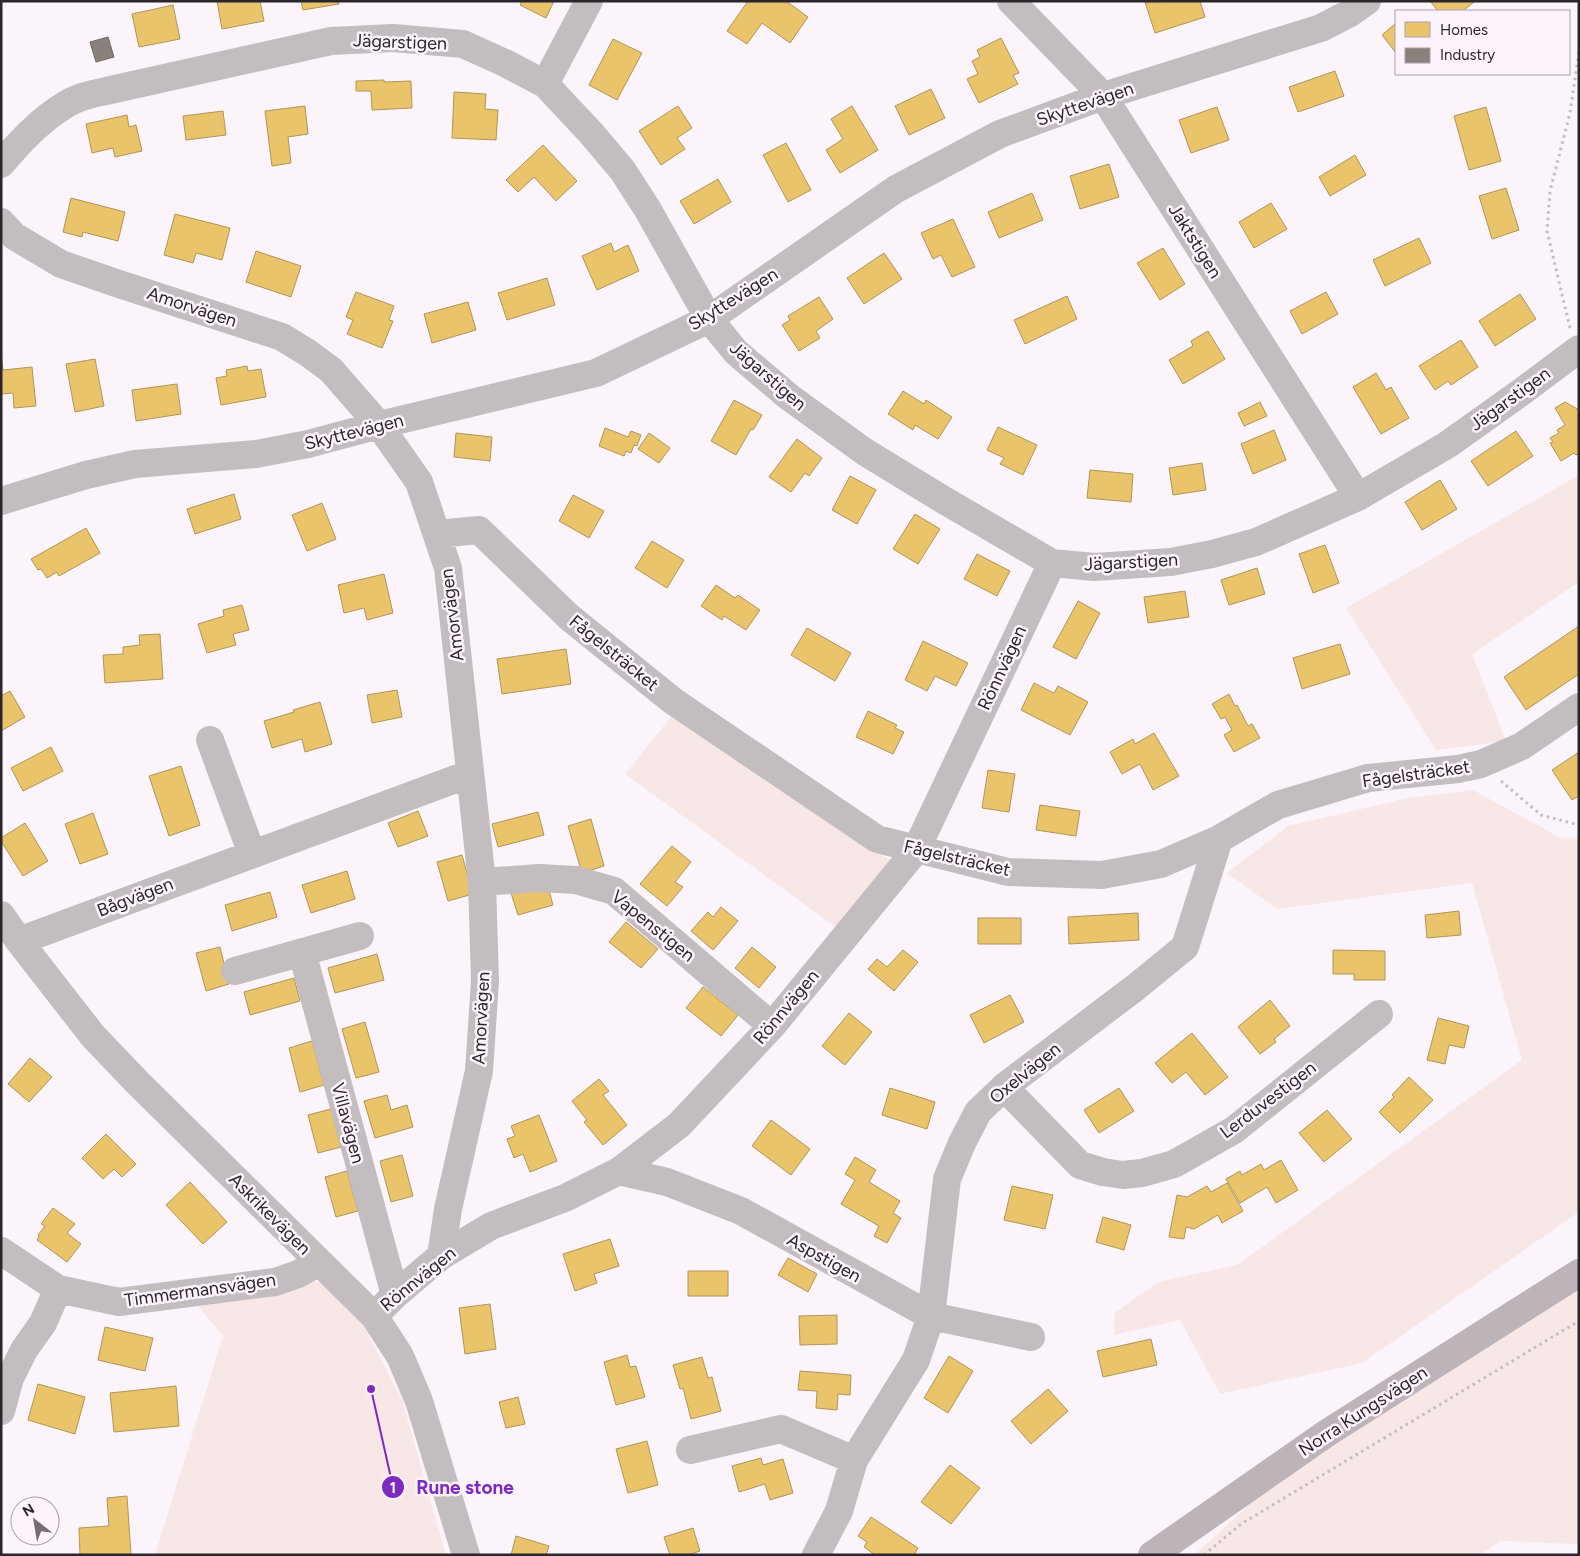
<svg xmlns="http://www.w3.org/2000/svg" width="1580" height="1556" viewBox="0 0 1580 1556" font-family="Figtree,sans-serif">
	<rect width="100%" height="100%" fill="#fbf5fb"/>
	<!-- green -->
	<path fill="#f8e7e7" d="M1579 475V582L1472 654 1506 741 1436 750 1346 608Z
		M673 714 891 861 840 930 625 774Z
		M1473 790 1561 838H1579V1212L1362 1363 1220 1394 1180 1320 1114 1335 1115 1313 1158 1282 1237 1265 1522 1060 1472 883 1277 909 1227 873 1288 826 1408 798Z
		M322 1281 359 1318 402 1399 446 1555H155L223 1336 190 1297Z
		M1579 1287V1544L1500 1541 1480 1555H1194L1282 1475Z"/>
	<!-- homes -->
	<path fill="#e9c46a" stroke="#b09557" d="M217 1H260L264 21 222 29Z
		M301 1H338L339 4 303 10Z
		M522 1H554L546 18 520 5Z
		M748 1H786L808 17 790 43 762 23 747 44 727 31Z
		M1200 1 1205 17 1155 33 1145 2Z
		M1430 1H1473L1474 2 1463 11H1438Z
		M173 5 180 39 139 47 132 14Z
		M1396 23V53L1382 35Z
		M1001 38 1019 73 1013 75 1018 84 979 103 967 79 978 74 972 61 980 57 977 50Z
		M613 39 642 53 617 100 589 85Z
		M1335 71 1344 96 1298 112 1289 87Z
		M384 80V82L411 81 412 108 372 110 371 91H356V81Z
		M931 89 945 118 909 135 895 106Z
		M454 92 486 94 485 109 498 110 496 140 452 138Z
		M305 106 308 134 288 137 291 163 272 166 265 111Z
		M678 106 692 128 677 138 685 149 661 165 639 131Z
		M852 106 878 150 840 173 826 150 843 139 831 119Z
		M1217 107 1229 140 1191 153 1179 120Z
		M1486 107 1501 161 1469 170 1454 116Z
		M223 111 226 135 186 140 183 116Z
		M127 115 129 127 136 125 142 151 115 157 113 148 92 153 86 124Z
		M786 143 811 190 788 202 763 155Z
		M543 145 577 181 556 201 534 177 518 192 506 180Z
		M1355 155 1366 175 1330 196 1319 177Z
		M1109 164 1119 197 1080 209 1070 176Z
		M718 179 731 202 694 224 680 201Z
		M1506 188 1519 230 1492 239 1479 196Z
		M1032 193 1043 220 999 238 988 212Z
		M71 198 125 212 118 241 83 232 82 237 63 232Z
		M1271 203 1287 229 1254 248 1239 222Z
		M175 214 230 228 222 260 196 253 193 263 164 255Z
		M953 219 975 267 952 277 941 255 933 259 921 233Z
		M1419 238 1431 263 1385 286 1373 260Z
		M611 243 614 252 628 245 639 271 597 290 582 256Z
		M1163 248 1185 284 1160 300 1137 263Z
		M256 251 301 266 291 297 246 282Z
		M884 253 902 279 864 304 847 278Z
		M547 278 555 305 507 320 498 293Z
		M356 292 394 306 389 320 393 321 382 348 347 334 353 320 346 317Z
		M1326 292 1338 314 1302 334 1290 311Z
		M1520 294 1536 319 1495 346 1479 321Z
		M1067 296 1077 319 1025 344 1014 320Z
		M819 297 833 319 816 331 820 338 799 351 782 325 790 320 788 316Z
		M468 302 476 330 432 343 424 314Z
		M1208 331 1225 359 1183 384 1169 360 1193 346 1191 341Z
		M1461 340 1478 367 1451 385 1448 381 1435 390 1419 366Z
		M1 352 3 370 32 367 36 406 14 408 13 393 1 394Z
		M95 359 104 406 75 412 66 364Z
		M247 366 248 371 261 369 266 397 221 405 216 378 227 376 226 370Z
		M1376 373 1386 390 1391 387 1409 418 1381 434 1353 387Z
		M177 384 181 414 136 421 132 390Z
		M903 391 924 404 926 400 952 417 938 439 915 425 913 430 888 414Z
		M734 400 762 415 753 430 751 429 736 455 711 441Z
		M1260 402 1267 416 1244 426 1238 413Z
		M1565 402 1579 410V454L1576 455 1574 453 1561 461 1550 443 1553 442 1550 438 1559 433 1557 430 1565 425 1555 408Z
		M998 427 1037 445 1023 475 1000 464 1004 458 987 450Z
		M605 428 628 437 631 431 641 435 637 446 634 445 631 453 626 451 624 456 599 446Z
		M1274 430 1286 460 1253 474 1241 444Z
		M1516 431 1533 456 1488 486 1471 461Z
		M456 433 492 437 490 461 454 457Z
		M649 433 670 448 659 463 638 449Z
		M797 439 822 458 809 476 805 473 791 492 769 477Z
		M1202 463 1206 490 1173 495 1169 468Z
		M1090 470 1133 474 1131 502 1087 498Z
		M850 476 876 490 857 524 832 510Z
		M1440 480 1457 509 1422 530 1405 502Z
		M234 494 241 519 195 534 187 509Z
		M573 495 604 511 589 538 559 521Z
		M322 503 336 539 307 551 292 515Z
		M915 514 940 529 918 564 893 549Z
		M86 528 100 553 59 576 57 572 47 578 41 569 38 570 31 559Z
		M652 541 684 560 667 588 635 568Z
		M1325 545 1339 583 1313 593 1299 554Z
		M977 554 1010 571 997 596 964 579Z
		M1257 568 1265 594 1229 605 1221 580Z
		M384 574 393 613 367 620 364 608 344 613 338 585Z
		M716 585 735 598 738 595 760 610 746 630 724 616 722 620 701 606Z
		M1185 591 1189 617 1148 623 1144 597Z
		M1078 601 1100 613 1076 659 1053 647Z
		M242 605 249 630 233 634 236 645 207 653 198 624 224 616 223 610Z
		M1579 626V674L1526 710 1504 677Z
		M807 628 851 653 835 681 791 655Z
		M160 634 163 679 105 683 103 655 123 654V647L140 645 139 635Z
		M923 641 968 663 956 686 935 676 927 691 905 680Z
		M1340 644 1350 674 1302 689 1293 658Z
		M566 649 571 684 502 694 497 659Z
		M1034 683 1054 693 1058 686 1088 702 1070 735 1021 710Z
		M397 690 402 717 372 723 367 695Z
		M10 691 25 717 1 731V696Z
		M1229 694 1235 706 1237 705 1248 726 1252 724 1260 738 1234 752 1224 735 1232 730 1225 717 1221 719 1212 704Z
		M320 702 332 744 305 752 302 739 272 748 264 721 294 712 293 710Z
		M868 711 897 725 895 728 904 732 893 754 856 737Z
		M1154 733 1179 776 1153 790 1140 764 1122 774 1110 752 1133 739 1135 744Z
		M51 747 63 771 23 791 11 768Z
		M1579 752V796L1572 800 1552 770Z
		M181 766 200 825 169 836 149 776Z
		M988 770 1015 774 1009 812 982 808Z
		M1040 805 1080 811 1076 836 1036 830Z
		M418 811 428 836 398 847 388 823Z
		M538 812 544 835 498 847 492 824Z
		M93 813 108 854 80 864 65 824Z
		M591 819 604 866 582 873 568 826Z
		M25 823 48 861 23 876 1 841V838Z
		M672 846 691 862 675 882 683 887 667 906 640 884Z
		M462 855 473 894 448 901 437 862Z
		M347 871 355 899 311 913 302 885Z
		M547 883 553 905 518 915 511 893Z
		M270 892 277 917 232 931 225 905Z
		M721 907 738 921 713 950 691 931 708 912 713 917Z
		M1459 911 1461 935 1427 938 1425 915Z
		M1138 913 1139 940 1069 944 1068 917Z
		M978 918H1021V944H978Z
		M626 922 658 949 641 968 609 942Z
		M220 947 229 984 206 991 196 953Z
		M752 947 776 967 759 988 735 968Z
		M903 950 918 962 894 991 868 969 877 959 887 967Z
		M1333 950 1385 951V980H1354V974H1333Z
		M377 954 384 980 335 993 328 968Z
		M294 978 300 1001 250 1015 244 992Z
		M703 987 738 1015 721 1036 686 1008Z
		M1010 995 1024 1022 984 1043 970 1015Z
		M1270 1000 1290 1026 1274 1039 1276 1042 1260 1054 1238 1027Z
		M849 1013 872 1032 845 1065 822 1046Z
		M1438 1018 1469 1026 1464 1048 1449 1045 1445 1064 1427 1060Z
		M365 1022 379 1072 356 1078 342 1029Z
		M1192 1033 1228 1077 1205 1095 1186 1072 1172 1083 1155 1063Z
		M312 1041 324 1085 300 1092 289 1048Z
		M30 1058 52 1077 29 1102 8 1084Z
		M1409 1077 1433 1100 1400 1133 1379 1112 1394 1097 1392 1095Z
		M599 1079 609 1091 603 1095 627 1125 603 1145 584 1122 587 1120 572 1101Z
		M890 1088 935 1102 927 1129 882 1115Z
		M1119 1088 1134 1111 1099 1133 1084 1110Z
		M387 1095 391 1110 407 1105 413 1127 375 1138 364 1101Z
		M331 1109 341 1147 318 1153 308 1115Z
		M1327 1110 1352 1139 1324 1162 1299 1133Z
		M539 1115 557 1161 530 1172 523 1154 514 1158 507 1139 515 1136 511 1126Z
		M771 1120 810 1149 791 1175 752 1146Z
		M106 1134 136 1164 122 1177 114 1169 103 1179 82 1158Z
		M402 1155 413 1196 391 1202 380 1161Z
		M855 1157 876 1170 869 1182 900 1201 893 1213 901 1218 887 1243 874 1236 879 1226 841 1204 855 1180 845 1174Z
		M1281 1160 1298 1190 1276 1203 1267 1187 1240 1203 1226 1179 1240 1171 1242 1175 1261 1164 1264 1170Z
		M347 1171 358 1211 336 1217 325 1177Z
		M190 1182 227 1222 203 1244 166 1205Z
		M1227 1183 1243 1211 1222 1223 1218 1215 1194 1229 1186 1227 1184 1239 1169 1237 1177 1195 1187 1197 1207 1186 1211 1192Z
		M1012 1186 1053 1195 1045 1229 1004 1220Z
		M53 1208 75 1224 67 1233 81 1244 67 1262 37 1240 39 1236 38 1235 45 1226 41 1224Z
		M1103 1217 1131 1225 1124 1250 1096 1242Z
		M610 1239 619 1266 594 1274 597 1283 575 1291 563 1254Z
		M788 1258 817 1274 808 1292 778 1275Z
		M688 1271H728V1296H688Z
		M490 1304 496 1349 465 1354 459 1308Z
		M837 1315V1344L800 1345 799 1316Z
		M105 1327 153 1338 145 1371 98 1360Z
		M1151 1339 1157 1365 1103 1377 1097 1351Z
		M627 1355 630 1367 636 1366 645 1397 616 1405 604 1362Z
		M949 1356 973 1371 948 1413 924 1398Z
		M702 1357 708 1378 712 1377 721 1411 691 1419 683 1388 680 1389 673 1365Z
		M800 1371 851 1375 850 1395 838 1394 837 1410 816 1408 817 1391 798 1390Z
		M38 1384 85 1397 75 1434 28 1420Z
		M176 1386 179 1426 114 1432 110 1393Z
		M1048 1389 1068 1411 1031 1444 1011 1421Z
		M518 1397 525 1424 506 1428 499 1402Z
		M647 1441 658 1485 628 1493 616 1449Z
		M761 1458 763 1465 783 1459 793 1493 770 1500 765 1484 739 1492 732 1466Z
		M950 1465 980 1488 951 1524 921 1502Z
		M127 1496 131 1555H80L79 1528 109 1526 107 1498Z
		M871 1517 918 1548 914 1555H875L864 1547 867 1542 858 1536Z
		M693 1528 700 1551 688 1555H670L664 1537Z
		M516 1536 549 1546 546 1555H511Z"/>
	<!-- industry -->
	<path fill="#8a817c" stroke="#6e6664" d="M108 37 114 57 96 62 90 42Z"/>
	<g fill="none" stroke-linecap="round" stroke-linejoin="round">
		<!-- path -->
		<path stroke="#c2bdc0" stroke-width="3" stroke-dasharray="2.5 4" stroke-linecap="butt" d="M1570 328 1547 231 1550 191 1570 113 1579 51
			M1501 781 1541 815 1579 825
			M1204 1555 1241 1524 1579 1321"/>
		<!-- minor -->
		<path stroke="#c3bdc0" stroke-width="28" d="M1011 1 1103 96 1358 497
			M545 84 589 1
			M1 164C19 143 40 120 65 105 77 97 92 94 106 91L331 41 393 38 463 44 505 63 545 84 591 133 623 171 648 210 709 319 736 352 789 397 865 452 942 499 1052 563 1094 567 1171 562 1212 554 1256 542 1358 497 1447 445 1520 393 1579 349
			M1 222 14 236 61 264 116 283 282 337 308 353 331 370 379 425 419 482 448 568 482 882 485 981 479 1071 448 1209 441 1256
			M1 501 86 475 135 464 256 454 308 444 379 425 596 373 709 319 896 189 1000 134 1103 96 1321 28 1350 13 1367 1
			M437 534 479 530 569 617 673 701 877 839 1008 872 1102 875 1161 864 1219 839 1278 805 1368 778 1458 769 1481 764 1522 746 1579 707
			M210 740 252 854
			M482 882 539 878 576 880 614 891 772 1026
			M1 915 19 941 93 1036 137 1082 374 1316 400 1356 419 1401 466 1555
			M19 941 469 774
			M302 952 395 1295
			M235 971 360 936
			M1004 1087 1080 1165 1103 1172 1123 1175 1142 1173 1174 1164 1234 1130 1379 1014
			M619 1171 667 1182 741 1211 931 1316 1031 1337
			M1 1251 58 1289 119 1302 275 1282 298 1274 319 1262
			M374 1316 395 1295 441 1256 491 1226 565 1198 619 1171 679 1125 772 1026 916 850 1052 563
			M1 1411 10 1378 24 1350 43 1323 58 1289
			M690 1450 781 1429 854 1460
			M816 1555 839 1511 854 1460 916 1360 931 1316 947 1179 962 1143 978 1112 1004 1087 1136 987 1185 947 1219 839"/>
		<!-- major -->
		<path stroke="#bdb4b9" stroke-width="28" d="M1152 1555 1327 1433 1579 1273"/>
	</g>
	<g text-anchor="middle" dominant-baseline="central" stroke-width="5" stroke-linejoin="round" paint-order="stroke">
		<!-- street labels -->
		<g font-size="18" fill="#2b262c" stroke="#fdf3fd">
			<text transform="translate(400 42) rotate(2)">Jägarstigen</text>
			<text transform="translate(1085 104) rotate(-19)">Skyttevägen</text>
			<text transform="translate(1195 241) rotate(58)">Jaktstigen</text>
			<text transform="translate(733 299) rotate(-32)">Skyttevägen</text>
			<text transform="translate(192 307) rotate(18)">Amorvägen</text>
			<text transform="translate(768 376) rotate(41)">Jägarstigen</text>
			<text transform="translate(1510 399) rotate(-36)">Jägarstigen</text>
			<text transform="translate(354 432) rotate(-14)">Skyttevägen</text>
			<text transform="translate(1131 562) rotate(-3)">Jägarstigen</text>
			<text transform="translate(452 615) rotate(-97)">Amorvägen</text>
			<text transform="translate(614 653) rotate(39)">Fågelsträcket</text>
			<text transform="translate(1002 668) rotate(-65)">Rönnvägen</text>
			<text transform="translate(1416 774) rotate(-8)">Fågelsträcket</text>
			<text transform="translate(957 858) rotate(13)">Fågelsträcket</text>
			<text transform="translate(135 897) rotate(-21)">Bågvägen</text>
			<text transform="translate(653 926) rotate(39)">Vapenstigen</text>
			<text transform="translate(786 1007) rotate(-50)">Rönnvägen</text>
			<text transform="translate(481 1018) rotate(-87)">Amorvägen</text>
			<text transform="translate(1025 1073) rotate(-39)">Oxelvägen</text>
			<text transform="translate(1268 1100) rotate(-37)">Lerduvestigen</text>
			<text transform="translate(348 1123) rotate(75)">Villavägen</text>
			<text transform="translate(270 1214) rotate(45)">Askrikevägen</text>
			<text transform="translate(824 1258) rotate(29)">Aspstigen</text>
			<text transform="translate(418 1279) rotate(-39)">Rönnvägen</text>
			<text transform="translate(200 1290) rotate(-8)">Timmermansvägen</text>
			<text transform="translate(1363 1411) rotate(-33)">Norra Kungsvägen</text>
		</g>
	</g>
	<!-- callouts -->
	<path fill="none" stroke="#7b2cbf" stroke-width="2" d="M371 1389L393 1487"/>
	<g fill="#7b2cbf" stroke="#fdf3fd" stroke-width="2">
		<circle cx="371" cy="1389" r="5"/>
		<circle cx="393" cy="1487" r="12"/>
	</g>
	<g font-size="15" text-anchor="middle" font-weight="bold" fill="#fff">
		<text x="393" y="1493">1</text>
	</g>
	<g font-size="19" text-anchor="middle" font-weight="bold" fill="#7b2cbf" stroke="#fdf3fd" stroke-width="5" stroke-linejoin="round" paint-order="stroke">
		<text x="465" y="1494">Rune stone</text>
	</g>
	<!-- border -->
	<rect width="1580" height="1556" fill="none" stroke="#2b262c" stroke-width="5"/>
	<!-- legend -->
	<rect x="1395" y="10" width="175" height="65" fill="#fdf3fd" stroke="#a9a1a9"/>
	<rect x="1405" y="22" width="25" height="15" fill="#e9c46a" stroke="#a9a1a9"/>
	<text x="1440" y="35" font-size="15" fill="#2b262c">Homes</text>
	<rect x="1405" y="48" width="25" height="15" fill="#8a817c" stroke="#a9a1a9"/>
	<text x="1440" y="60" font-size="15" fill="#2b262c">Industry</text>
	<!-- north arrow -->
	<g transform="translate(35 1521) rotate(329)"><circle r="24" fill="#fdf3fd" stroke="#a9a1a9"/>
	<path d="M0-4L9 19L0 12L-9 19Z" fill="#746e74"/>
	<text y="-8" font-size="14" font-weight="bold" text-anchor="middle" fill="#2b262c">N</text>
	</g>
</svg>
